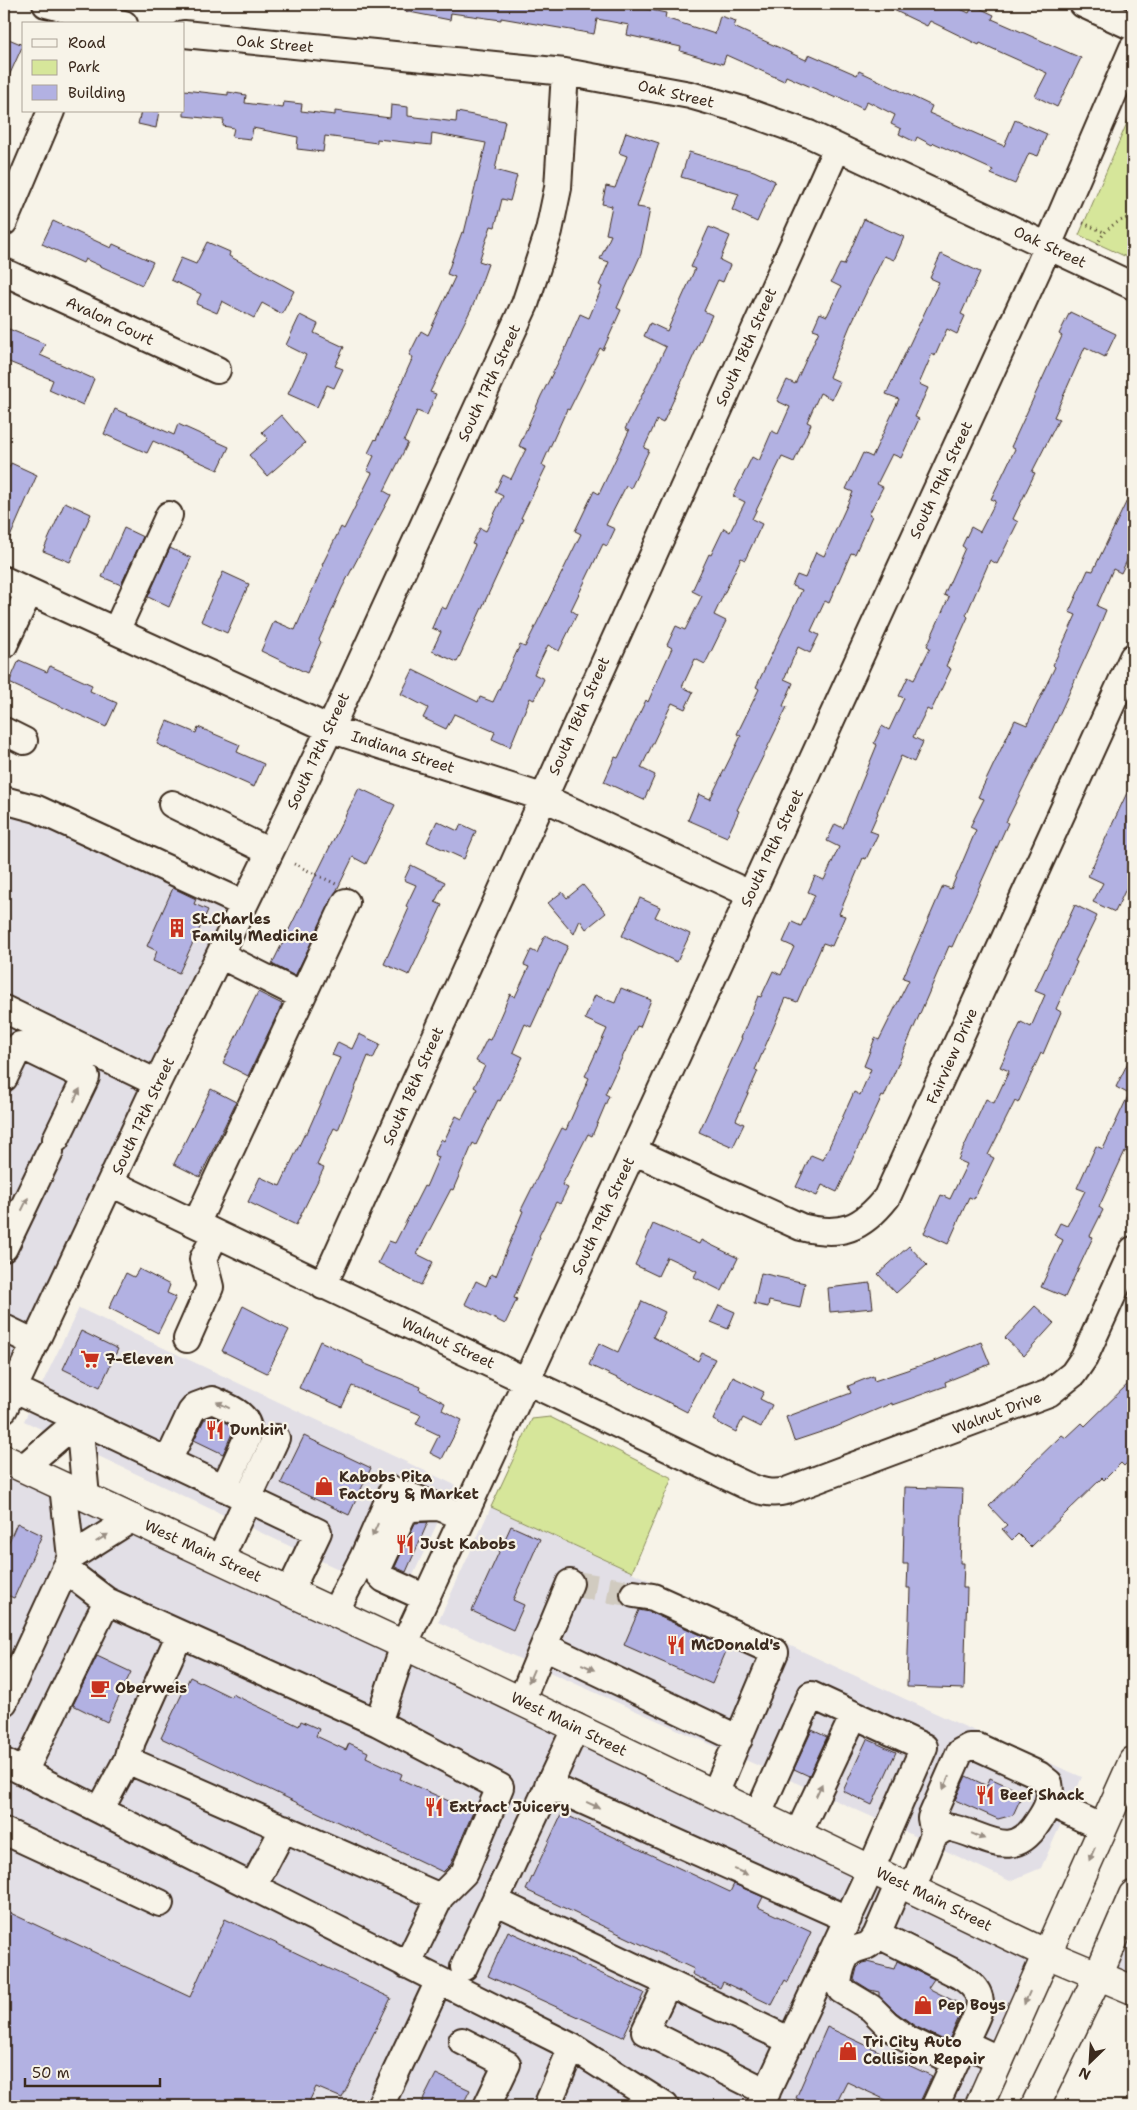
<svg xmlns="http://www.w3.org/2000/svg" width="1137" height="2110" viewBox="0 0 1137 2110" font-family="'Shantell Sans',sans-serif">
	<rect width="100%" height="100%" fill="#f7f3e8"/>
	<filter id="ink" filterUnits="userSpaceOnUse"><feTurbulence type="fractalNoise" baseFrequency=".02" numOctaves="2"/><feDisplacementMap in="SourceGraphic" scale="10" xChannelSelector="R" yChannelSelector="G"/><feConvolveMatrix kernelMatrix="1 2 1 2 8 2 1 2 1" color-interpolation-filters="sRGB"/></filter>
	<g filter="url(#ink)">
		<!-- built -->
		<path fill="#e2dfe6" d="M4 783 242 894 4 1393Z
			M79 1308 455 1485 402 1599 24 1421Z
			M4 1468 1038 1957 971 2106H4Z
			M491 1507 959 1724 1082 1777 1041 1868 1010 1881 908 1833 438 1622Z
			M1133 1920V1979L1111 1968Z"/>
		<!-- green -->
		<path fill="#d6e69a" stroke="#88885c" d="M1133 109V260L1079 235Z
			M550 1417 672 1478 632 1572 491 1507 532 1419Z"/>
		<!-- building -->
		<path fill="#b2b1e2" stroke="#3b2a1e" d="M405 4H621L666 13 665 18 715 34 720 16 736 21 734 27 806 60 809 54 857 75 859 71 932 106 929 113 1004 146 1015 120 1047 134 1038 156 1029 153 1015 184 991 174 993 170 934 143 932 145 917 137 915 142 899 134 901 129 891 124 895 115 867 101 863 109 837 96 836 98 786 76 784 81 726 55 723 64 680 51 681 47 627 35 629 25 597 19 594 34 501 18V20L451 13 450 20 404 11Z
			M881 4H950L969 13 973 5 994 15 992 19 1081 58 1057 107 1035 96 1047 73 980 43 979 45 930 21 927 26Z
			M4 37 23 45 4 87Z
			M184 90 228 95V92L246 95 245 103 283 108 284 102 302 104 301 111 335 115V111L390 118 391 105 408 107V116L456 122 457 112 505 121 495 170 517 176 510 201 502 199 495 227 491 226 479 261 488 264 474 303 430 392 436 394 427 415 417 411 404 441 408 443 384 491 391 495 342 588 319 640 321 642 307 673 261 651 274 621 295 630 323 566 322 565 341 527 344 529 372 473 367 471 374 456 368 453 375 439 376 440 413 357 409 355 421 331 428 335 455 277 447 274 462 232 464 233 486 143 432 133 431 145 377 139V143L325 136 323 152 297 149 298 137 253 128 251 139 232 137 234 128 223 126 224 120 184 116Z
			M141 111H159L156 128 138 124Z
			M626 132 659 143 637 207 650 209 641 254 617 308 621 310 603 350 600 348 569 410 567 409 542 465 546 467 521 518 523 519 457 662 432 651 441 632 432 628 441 607 446 609 475 545 472 544 480 528 486 531 503 496 495 492 503 475 511 479 526 449 519 446 541 396 566 347 580 314 589 318 602 287 599 285 609 262 600 259 611 235 606 234 612 206 602 204 606 186 615 188 627 156 619 153Z
			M689 152 754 171 775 181 757 222 732 210 739 194 681 177Z
			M864 219 904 237 894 260 884 256 850 326 829 377 840 382 832 399 820 393 807 422 811 424 794 462 782 457 752 519 762 524 745 560 741 558 714 615 726 621 705 664 695 659 682 687 693 692 685 709 672 703 641 768 655 775 644 800 604 782 615 757 618 758 646 700 648 702 672 648 667 645 676 626 685 630 702 596 692 591 709 554 711 555 724 528 730 532 745 502 733 496 752 457 759 461 772 431 778 434 790 407 777 401 787 380 795 384 819 331 813 329 820 313 827 316 841 287 831 282 840 264 844 265Z
			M53 221 111 248 113 244 153 262 142 285 85 259 83 263 42 244Z
			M709 227 730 236 720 260 730 265 723 282 718 280 704 311 712 315 663 423 657 420 644 448 649 450 631 488 626 486 606 525 615 529 607 546 603 544 571 610 577 614 559 651 548 645 534 674 544 679 534 700 530 698 510 747 492 739 495 732 454 714 446 729 423 718 428 708 401 694 413 670 478 702 480 697 493 702 520 645 525 647 581 534 575 531 594 491 599 494 629 431 625 429 666 347 644 336 650 323 667 331 695 269 691 267Z
			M207 242 230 252 229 256 294 291 282 314 262 303 254 318 222 301 217 313 196 304 201 294 171 280 181 258 196 264Z
			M941 254 980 272 961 314 965 316 957 334 947 329 935 356 932 354 919 384 928 388 915 417 919 419 901 458 892 454 877 484 883 487 869 514 872 516 855 554 851 553 829 603 825 601 811 631 819 635 810 653 798 647 784 679 793 683 783 706 787 707 737 810 739 811 727 837 688 820 699 794 710 799 741 736 737 734 759 689 756 687 802 590 792 586 797 575 805 578 816 552 824 556 853 492 846 489 863 453 872 457 899 399 886 394 939 282 930 278Z
			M1070 312 1116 334 1105 357 1085 347 1054 417 1059 419 1032 472 1035 473 1013 519 1018 522 997 564 990 560 966 615 968 617 946 666 951 669 931 711 927 709 913 737 923 742 914 762 901 756 877 812 878 813 870 831 878 834 866 859 863 858 839 914 845 916 832 946 823 943 797 1002 786 998 755 1070 758 1071 736 1120 744 1124 733 1147 699 1132 742 1038H741L758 996 761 997 773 971 781 975 794 947 783 942 792 922 801 926 815 895 808 892 815 876 824 880 839 847 827 841 835 824 843 828 877 745 874 743 882 726 889 730 904 698 899 696 908 677 914 680 930 648 927 646 949 597 944 595 965 548 962 546 971 527 980 532 996 501 991 499 1015 449 1011 447 1062 336 1059 334Z
			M300 315 318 324 314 333 344 347 335 366 343 369 334 388 327 385 317 407 288 394 306 355 286 345Z
			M4 327 45 344 40 355 94 379 83 405 49 390 53 380 4 360Z
			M115 409 174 435 178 424 229 447 218 470 153 441 147 453 104 434Z
			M281 415 305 443 267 476 249 455 268 439 262 432Z
			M11 463 37 475 4 551V479Z
			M1133 488V548L1121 573 1113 569 1097 606 1106 610 1097 632 1053 728 1006 822 1008 823 952 947 949 946 884 1097 882 1096 837 1192 822 1185 817 1196 796 1187 811 1155 823 1160 854 1092 860 1095 871 1069 864 1066 875 1038 879 1040 909 980 903 978 943 886 951 889 976 830 970 827 984 799 978 797 1015 720 1027 725 1055 667 1053 665 1076 615 1069 612 1088 570 1093 571Z
			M65 502 91 514 70 562 43 551Z
			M124 528 143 537 121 585 102 577Z
			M170 548 191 558 169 607 148 597Z
			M223 572 249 584 227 633 201 621Z
			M19 660 47 672 50 666 92 685 90 691 117 703 106 727 9 683Z
			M167 721 196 733 198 727 240 745 237 752 264 764 254 787 157 744Z
			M1133 780V874L1115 912 1093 902 1103 883 1088 876Z
			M359 788 395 805 366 864 353 857 295 976 272 964Z
			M437 821 458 831 461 824 476 831 464 859 427 842Z
			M411 865 445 882 435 902 442 905 409 975 384 964 409 908 406 906 416 885 404 880Z
			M583 885 606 913 586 929 580 920 574 934 548 903 562 892 567 898Z
			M173 888 196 899 194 904 208 910 179 973 153 961 157 951 147 946Z
			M640 898 660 907 655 917 690 934 677 962 622 936Z
			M1075 905 1097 916 1075 961 1077 962 1056 1009 1061 1012 1043 1054 1041 1053 1018 1103 1015 1101 988 1155 994 1158 974 1199 969 1197 948 1244 924 1233 941 1195 950 1199 967 1164 958 1160 986 1099 994 1103 1009 1071 1000 1067 1021 1022 1031 1027 1045 995 1035 991Z
			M545 935 568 946 531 1027 525 1024 513 1052 523 1057 500 1101 498 1100 476 1145 473 1143 453 1190 451 1189 417 1254 433 1262 421 1285 378 1263 389 1241 395 1243 424 1186 426 1187 439 1157 434 1155 441 1139 444 1141 456 1116 462 1119 477 1089 474 1087 485 1066 476 1061 487 1039 490 1040 510 994 515 997 529 967 524 965 531 950 537 953Z
			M621 988 651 1000 640 1027 637 1026 605 1094 609 1096 592 1136 588 1134 562 1185 568 1188 560 1204 556 1202 539 1236 540 1237 514 1298 517 1299 505 1324 465 1304 476 1281 486 1286 491 1274 496 1276 523 1211 521 1210 562 1128 566 1130 589 1078 585 1076 588 1070 607 1029 585 1019 595 995 615 1003Z
			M258 992 282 1004 248 1076 223 1063Z
			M359 1034 380 1044 373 1059 368 1056 338 1130 334 1128 317 1165 324 1168 296 1225 248 1202 260 1177 280 1186 305 1133H307L336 1067 340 1058 332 1055 338 1042 352 1049Z
			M1133 1052V1155L1125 1151 1099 1207 1103 1210 1090 1236 1093 1237 1065 1297 1041 1287 1063 1240 1054 1235 1060 1223 1067 1226 1085 1191 1077 1188 1096 1146 1103 1149 1129 1094 1116 1087Z
			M211 1089 236 1102 200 1177 174 1164Z
			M653 1224 699 1244 701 1240 738 1258 722 1291 694 1277 697 1271 667 1257 658 1276 635 1265Z
			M909 1246 927 1265 896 1293 878 1274Z
			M139 1269 170 1285 167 1293 176 1297 158 1333 109 1308 126 1273 134 1277Z
			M761 1273 805 1283 800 1308 769 1301 768 1307 754 1304Z
			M870 1283 873 1308 830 1312 828 1288Z
			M642 1301 665 1312 653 1337 698 1361 702 1353 715 1359 687 1412 631 1383 630 1384 589 1365 599 1343 618 1352Z
			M719 1305 735 1312 728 1329 711 1322Z
			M243 1306 289 1330 267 1373 222 1351Z
			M1035 1306 1054 1323 1024 1356 1005 1338Z
			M81 1331 118 1349 100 1387 63 1369Z
			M320 1341 363 1361V1363L421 1387 420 1390 445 1403 442 1410 462 1420 442 1459 430 1453 439 1435 416 1424 421 1415 352 1386 342 1407 299 1388Z
			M981 1342 990 1364 945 1382 946 1386 892 1405V1403L836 1427 794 1441 786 1417 851 1393 848 1386 873 1376 874 1381 937 1360Z
			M733 1377 764 1392 760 1399 772 1405 761 1427 743 1418 736 1432 713 1420Z
			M1133 1379V1457L1124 1466 1121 1463 1104 1480 1102 1478 1031 1547 1018 1534 1012 1540 1002 1529 1007 1525 989 1506 1062 1435 1066 1438 1082 1423 1085 1426Z
			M212 1416 228 1424 233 1431 223 1454 194 1440 204 1420Z
			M304 1436 371 1468 349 1515 281 1483Z
			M905 1487 963 1489 960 1563H964L963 1588H967L964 1689 907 1687 910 1588H907L908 1564H903Z
			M428 1522 406 1572 395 1567 415 1523Z
			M17 1523 42 1535 14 1598 4 1594V1553Z
			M511 1526 540 1539 513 1600 524 1605 513 1630 472 1611Z
			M639 1610 649 1612 728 1647 712 1684 624 1645Z
			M97 1656 131 1672 107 1722 73 1705Z
			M190 1677 231 1697 232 1694 299 1726 301 1721 319 1729 316 1736 346 1750 349 1743 368 1752 366 1757 402 1774 400 1779 473 1812 451 1864 443 1872 161 1738Z
			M812 1730 827 1737 809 1776 794 1769Z
			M867 1739 896 1752 872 1805 843 1791Z
			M966 1776 987 1786 990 1778 1023 1793 1013 1815 998 1819 955 1800Z
			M562 1813 730 1892 734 1884 763 1897 758 1907 811 1932 788 1982 785 1980 772 2005 723 1982 720 1988 692 1974 694 1969 526 1890Z
			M4 1910 190 1997 225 1919 391 1998 342 2098 316 2087 307 2106H4Z
			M508 1931 644 1993 623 2037 488 1976Z
			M897 1961 934 1979 928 1988 964 2006 948 2042 915 2026 897 2013 879 1996V1992L870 1990 854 1980 857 1968 862 1963 867 1962 894 1969Z
			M827 2027 932 2076 918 2106H899L847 2082 835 2106H813L796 2098Z
			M436 2074 470 2090 462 2106H420Z"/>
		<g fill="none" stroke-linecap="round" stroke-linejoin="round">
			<!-- minor-tunnel -->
			<path stroke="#d1cbc0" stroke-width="26" stroke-dasharray="26 13" stroke-linecap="butt" d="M570 1583 634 1594"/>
			<!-- minor casing -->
			<g stroke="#3b2a1e" stroke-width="30">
				<path id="minor" d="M46 4 124 24
					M1083 4 1133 27
					M184 34 565 72 690 95 739 109 809 134 1133 286
					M4 222 51 111
					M4 272 217 370
					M4 580 330 729 542 797 750 894
					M116 631 169 515
					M4 645 29 592
					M4 731 24 741
					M4 800 37 809 244 904
					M172 804 270 852
					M220 955 302 996
					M4 1009 157 1083
					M4 1078 20 1045 86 1077 56 1139
					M633 1151 801 1227C841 1237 862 1229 887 1197L1133 657
					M111 1183C322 1286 534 1383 745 1485 759 1491 771 1495 786 1491L1049 1393 1073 1374 1084 1358 1133 1250
					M196 1224 346 902
					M4 1248 50 1152
					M323 1286 837 148
					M4 1328 35 1343
					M187 1339 210 1287 203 1259 216 1234
					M13 1388 318 1532 290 1591
					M4 1409 157 1083 330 729 525 304 549 231 558 188 565 72
					M168 1461 191 1412 196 1406 212 1400C228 1407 251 1414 248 1436L224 1488
					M23 1468 79 1420 86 1497
					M63 1486 71 1557
					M220 1559 276 1438
					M65 1569 107 1601 378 1723 404 1645 633 1151 1037 271 1133 48
					M634 1594 653 1597 775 1652 715 1794
					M426 1598 384 1579 379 1574V1566L404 1512 412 1508 436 1507
					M335 1612 363 1558 393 1490 463 1516
					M544 1646 739 1739
					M521 1701 570 1583
					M4 1702 71 1557 133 1518
					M378 1723 500 1787 464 1873 440 1897
					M127 1760 132 1741 180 1634
					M4 1762 24 1772 107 1601
					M24 1772 572 2047 665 2106
					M548 1785 848 1919
					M1050 1803 1103 1828
					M100 1810 127 1760 440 1897 407 1965
					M758 1814 811 1695 924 1747 871 1869 760 2106
					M4 1831 160 1903
					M798 1834 854 1715
					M899 1883 877 1934 959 1975C994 1997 977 2013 964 2043
					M253 1887 284 1828
					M912 1889 934 1835 931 1818 960 1752 969 1747H978L1039 1775 1049 1783C1052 1799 1047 1809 1038 1822 1011 1865 983 1832 947 1827L934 1835
					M495 1901 791 2041
					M877 1934C867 1951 865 1944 852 1951 842 1957 839 1975 838 1984L841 1990 871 2008 887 2024 907 2039 955 2062
					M464 1967 576 1727
					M668 1983 645 2031 767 2092
					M462 2041 507 2064 487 2106
					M380 2106 439 1981
					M547 2106 572 2047
					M935 2106 964 2043 1000 2060"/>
			</g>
			<!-- major casing -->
			<g stroke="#3b2a1e" stroke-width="31">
				<path id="major" d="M4 1459 404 1645 1047 1954 1133 1990
					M979 2106 1133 1761
					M1035 2106 1098 1976 1133 1895"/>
			</g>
			<!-- path -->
			<path stroke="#3b2a1e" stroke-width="3" stroke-dasharray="1 4" stroke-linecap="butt" d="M1083 223 1104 232
				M1097 245C1105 228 1115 222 1133 216
				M294 864 336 884"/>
			<!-- minor -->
			<use href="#minor" stroke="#f7f3e8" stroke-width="26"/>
			<!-- major -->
			<use href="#major" stroke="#f7f3e8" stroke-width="28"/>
		</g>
		<!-- one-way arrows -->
		<defs><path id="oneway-solid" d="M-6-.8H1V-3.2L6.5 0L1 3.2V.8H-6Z" transform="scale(1.25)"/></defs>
		<g fill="#998e83">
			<use href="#oneway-solid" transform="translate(77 1095) rotate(-64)"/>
			<use href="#oneway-solid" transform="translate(25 1204) rotate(-64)"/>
			<use href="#oneway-solid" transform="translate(223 1405) rotate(-154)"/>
			<use href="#oneway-solid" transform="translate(375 1530) rotate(114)"/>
			<use href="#oneway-solid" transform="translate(102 1538) rotate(-32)"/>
			<use href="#oneway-solid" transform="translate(588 1667) rotate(25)"/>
			<use href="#oneway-solid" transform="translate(531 1676) rotate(113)"/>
			<use href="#oneway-solid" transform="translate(946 1783) rotate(114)"/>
			<use href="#oneway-solid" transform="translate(819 1790) rotate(-65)"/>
			<use href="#oneway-solid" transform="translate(593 1805) rotate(24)"/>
			<use href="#oneway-solid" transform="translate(978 1836) rotate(23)"/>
			<use href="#oneway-solid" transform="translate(1092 1854) rotate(114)"/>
			<use href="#oneway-solid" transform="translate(741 1872) rotate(24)"/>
			<use href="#oneway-solid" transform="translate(1027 1998) rotate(114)"/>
		</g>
	</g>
	<!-- icons -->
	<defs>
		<g id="building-bare" transform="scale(1.5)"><path d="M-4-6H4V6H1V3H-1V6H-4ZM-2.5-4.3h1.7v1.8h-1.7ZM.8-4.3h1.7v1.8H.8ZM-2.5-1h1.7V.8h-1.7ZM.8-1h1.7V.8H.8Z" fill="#c8321e" stroke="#f7f3e8" stroke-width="2.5" paint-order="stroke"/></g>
		<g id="supermarket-bare" transform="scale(1.5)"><path d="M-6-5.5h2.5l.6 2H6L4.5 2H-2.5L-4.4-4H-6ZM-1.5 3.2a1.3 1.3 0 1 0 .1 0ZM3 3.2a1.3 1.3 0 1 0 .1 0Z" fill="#c8321e" stroke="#f7f3e8" stroke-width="2.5" paint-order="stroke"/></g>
		<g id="restaurant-bare" transform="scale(1.5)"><path d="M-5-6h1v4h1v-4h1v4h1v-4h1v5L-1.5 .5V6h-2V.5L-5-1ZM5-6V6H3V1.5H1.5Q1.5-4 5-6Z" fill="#c8321e" stroke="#f7f3e8" stroke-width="2.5" paint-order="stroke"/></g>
		<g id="shop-bare" transform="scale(1.5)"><path d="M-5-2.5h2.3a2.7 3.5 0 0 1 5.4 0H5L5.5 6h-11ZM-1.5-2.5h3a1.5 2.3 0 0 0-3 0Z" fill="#c8321e" stroke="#f7f3e8" stroke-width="2.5" paint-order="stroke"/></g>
		<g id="cafe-bare" transform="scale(1.5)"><path d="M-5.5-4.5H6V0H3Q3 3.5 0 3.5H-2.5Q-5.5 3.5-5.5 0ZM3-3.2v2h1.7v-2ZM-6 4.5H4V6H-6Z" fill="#c8321e" stroke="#f7f3e8" stroke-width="2.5" paint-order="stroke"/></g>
	</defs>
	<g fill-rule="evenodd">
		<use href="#building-bare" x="177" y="928"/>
		<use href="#supermarket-bare" x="90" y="1359"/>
		<use href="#restaurant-bare" x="215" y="1430"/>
		<use href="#shop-bare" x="324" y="1486"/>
		<use href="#restaurant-bare" x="405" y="1544"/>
		<use href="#restaurant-bare" x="676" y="1645"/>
		<use href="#cafe-bare" x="100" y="1688"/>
		<use href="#restaurant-bare" x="985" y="1795"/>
		<use href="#restaurant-bare" x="434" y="1807"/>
		<use href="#shop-bare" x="923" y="2005"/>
		<use href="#shop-bare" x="848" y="2051"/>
	</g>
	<g text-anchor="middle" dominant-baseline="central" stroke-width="4.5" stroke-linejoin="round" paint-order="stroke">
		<!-- street labels -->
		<g font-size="15" fill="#3b2a1e" stroke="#f7f3e8">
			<text transform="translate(275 44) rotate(5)">Oak Street</text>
			<text transform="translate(676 94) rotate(13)">Oak Street</text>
			<text transform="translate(1050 247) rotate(25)">Oak Street</text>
			<text transform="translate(110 321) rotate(25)">Avalon Court</text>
			<text transform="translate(746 347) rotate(-66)">South 18th Street</text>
			<text transform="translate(489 383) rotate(-65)">South 17th Street</text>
			<text transform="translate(941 480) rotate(-65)">South 19th Street</text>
			<text transform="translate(579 716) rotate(-66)">South 18th Street</text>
			<text transform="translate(318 751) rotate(-65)">South 17th Street</text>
			<text transform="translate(403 752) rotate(18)">Indiana Street</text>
			<text transform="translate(772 848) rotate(-65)">South 19th Street</text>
			<text transform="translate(952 1056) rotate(-66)">Fairview Drive</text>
			<text transform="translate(413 1086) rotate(-66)">South 18th Street</text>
			<text transform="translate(143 1116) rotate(-65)">South 17th Street</text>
			<text transform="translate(603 1216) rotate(-65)">South 19th Street</text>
			<text transform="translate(448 1343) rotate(25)">Walnut Street</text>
			<text transform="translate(997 1413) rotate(-21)">Walnut Drive</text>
			<text transform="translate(203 1551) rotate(25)">West Main Street</text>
			<text transform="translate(569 1724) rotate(26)">West Main Street</text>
			<text transform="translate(934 1899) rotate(26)">West Main Street</text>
		</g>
		<!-- poi labels -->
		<g font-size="15" font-weight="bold" fill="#3b2a1e" stroke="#f7f3e8" text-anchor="start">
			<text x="192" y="919">St.Charles<tspan x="192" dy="17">Family Medicine</tspan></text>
			<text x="105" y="1359">7-Eleven</text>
			<text x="230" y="1430">Dunkin'</text>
			<text x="339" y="1477">Kabobs Pita<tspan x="339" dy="17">Factory &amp; Market</tspan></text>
			<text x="420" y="1544">Just Kabobs</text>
			<text x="691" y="1645">McDonald's</text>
			<text x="115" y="1688">Oberweis</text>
			<text x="1000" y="1795">Beef Shack</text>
			<text x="449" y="1807">Extract Juicery</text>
			<text x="938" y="2005">Pep Boys</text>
			<text x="863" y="2042">Tri City Auto<tspan x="863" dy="17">Collision Repair</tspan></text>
		</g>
	</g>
	<!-- margin -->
	<rect width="1137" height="2110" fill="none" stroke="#f7f3e8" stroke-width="20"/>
	<rect x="10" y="10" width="1117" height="2090" fill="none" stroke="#3b2a1e" stroke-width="2" filter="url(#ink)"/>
	<!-- legend -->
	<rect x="22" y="22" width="162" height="90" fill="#f7f3e8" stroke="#aca397"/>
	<rect x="32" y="39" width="25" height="8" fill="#f7f3e8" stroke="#aca397"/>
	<text x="68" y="48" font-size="15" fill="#3b2a1e">Road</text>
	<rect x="32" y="60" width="25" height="15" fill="#d6e69a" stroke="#aca397"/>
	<text x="68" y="72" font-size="15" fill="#3b2a1e">Park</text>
	<rect x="32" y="85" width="25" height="15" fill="#b2b1e2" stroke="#aca397"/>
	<text x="68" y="98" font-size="15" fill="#3b2a1e">Building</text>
	<!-- north arrow -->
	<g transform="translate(1090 2062) rotate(205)" stroke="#f7f3e8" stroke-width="4" paint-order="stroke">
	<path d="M0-4L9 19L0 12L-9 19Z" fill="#3b2a1e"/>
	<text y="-8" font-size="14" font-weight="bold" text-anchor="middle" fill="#3b2a1e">N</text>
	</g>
	<!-- scale -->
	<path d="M25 2078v8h135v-8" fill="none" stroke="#3b2a1e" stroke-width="2.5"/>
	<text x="32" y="2078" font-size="15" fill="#3b2a1e" stroke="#f7f3e8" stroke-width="4" paint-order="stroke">50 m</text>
</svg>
